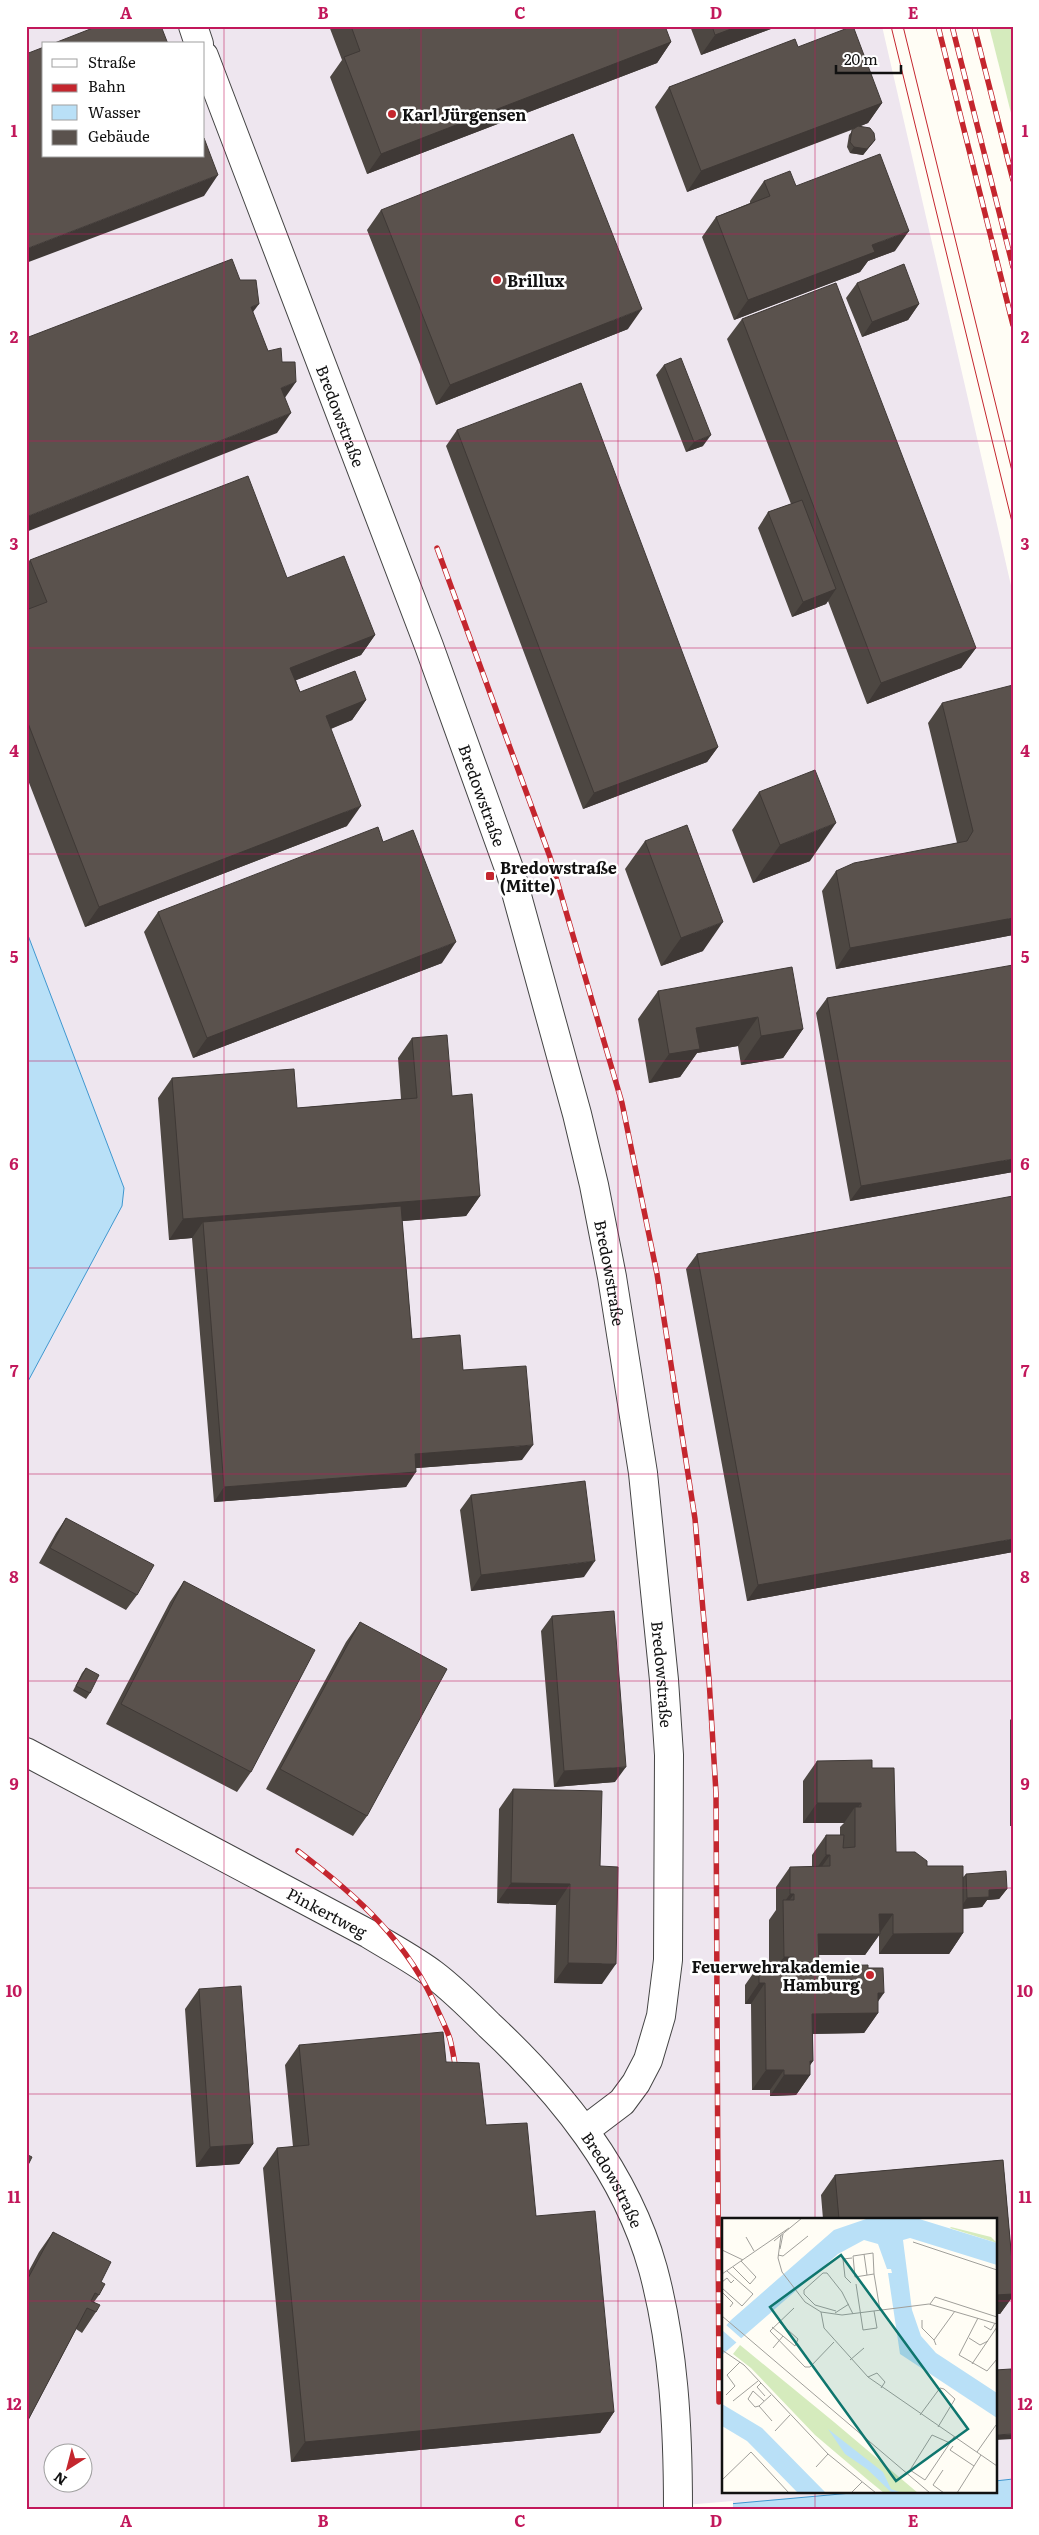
<svg xmlns="http://www.w3.org/2000/svg" width="1039" height="2535" viewBox="0 0 1039 2535" font-family="Literata,serif">
	<rect width="100%" height="100%" fill="#fffdf5"/>
	<!-- industrial -->
	<path fill="#eee6ef" fill-rule="evenodd" d="M26 26H882L1013 594V2479L995 2481V2219H723V2491H874L673 2509H26V1385L122 1206 124 1188 26 930ZM44 44H204V156H44ZM52 2452H82V2482H52Z"/>
	<!-- green -->
	<path fill="#d5ebbd" d="M989 26H1013V121Z"/>
	<!-- water -->
	<path fill="#b9e0f7" stroke="#3f96cf" d="M26 930 124 1188 122 1206 26 1385Z
		M1013 2479V2509H673L874 2491H995V2481Z"/>
	<!-- pier -->
	<path fill="#fffdf5" d="M733 2501V2509H671L673 2506Z"/>
	<g fill="none" stroke-linecap="round" stroke-linejoin="round">
		<!-- minor casing -->
		<g stroke="#444" stroke-width="30">
			<g id="minor">
				<path d="M193 26 199 44"/>
				<path id="s1" d="M204 56 429 646 511 874 577 1114 594 1185 612 1277 643 1473 664 1680 669 1755 668 1960 661 2016 648 2060 636 2083 622 2102 585 2130"/>
				<path id="s2" d="M26 1752 369 1934C390 1947 413 1959 433 1974 453 1989 471 2007 489 2025 561 2092 626 2172 653 2269 674 2347 678 2428 678 2509"/>
			</g>
		</g>
		<!-- minor -->
		<use href="#minor" stroke="#fff" stroke-width="28"/>
		<!-- tram -->
		<path stroke="#c4262e" stroke-width="1" d="M891 26 1013 526
			M903 26 1013 475"/>
		<!-- rail casing -->
		<g stroke="#c4262e" stroke-width="5.5">
			<path id="rail" d="M938 26 1013 325
				M952 26 1013 267
				M974 26 1013 180
				M437 548 550 857 622 1103 657 1274 695 1519 709 1679 716 1793 719 2402
				M298 1851C357 1896 408 1941 438 2011 442 2020 447 2030 450 2039 453 2051 455 2064 457 2077"/>
		</g>
		<!-- rail -->
		<use href="#rail" stroke="#fff" stroke-width="4" stroke-dasharray="11" stroke-linecap="butt"/>
	</g>
	<!-- wall -->
	<path fill="#4d4742" d="M329 26H407L409 29 671 42 657 63 367 174 330 77 342 60Z
		M690 26H779L701 55Z
		M798 47 882 103 868 123 861 126 875 140 863 155 850 153 847 147 849 135 854 129 687 192 655 107 669 87Z
		M764 181 796 186 895 251 868 261 860 272 734 320 702 237 716 217 750 203V201Z
		M381 210 628 329 436 405 367 230Z
		M857 283 919 304 908 320 862 337 846 298Z
		M742 319 976 648 961 668 867 704 828 601 826 604 792 617 758 528 768 512 791 504 727 339Z
		M664 365 703 446 686 452 656 375Z
		M457 430 718 747 707 762 583 809 446 446Z
		M30 560 287 578 375 635 361 655 296 680 300 692 366 700 352 720 331 729 347 826 85 927 26 775V610L28 609 26 606V565Z
		M942 703 1013 935 836 969 822 891 836 871 957 843 928 723Z
		M759 792 810 861 753 883 732 830Z
		M645 841 703 951 661 966 625 869Z
		M383 842 442 963 193 1058 144 932 158 912Z
		M658 991 803 1029 783 1058 741 1065 738 1046 697 1053 680 1077 649 1083 638 1019Z
		M827 998 1013 1172 850 1201 816 1013Z
		M412 1038 452 1096 480 1196 466 1216 402 1221 412 1339 463 1370 522 1460 416 1468 406 1487 214 1502 192 1238 169 1240 158 1098 172 1078 297 1108 401 1099 398 1058Z
		M697 1254 1013 1552 747 1601 686 1269Z
		M471 1495 584 1577 471 1591 460 1510Z
		M66 1518 137 1595 126 1610 39 1563 56 1533Z
		M184 1581 251 1772 237 1792 106 1724 170 1602Z
		M552 1616 615 1782 554 1787 541 1631Z
		M360 1622 367 1816 353 1836 266 1789 346 1642Z
		M86 1668 90 1693 86 1699 73 1691 82 1673Z
		M1013 1717V1826H1010V1720Z
		M817 1761 872 1768 896 1852 927 1866 963 1877 966 1874 1007 1889 999 1899 987 1900 982 1907 963 1909V1933L949 1954H879V1935L865 1955H819V1966L868 1968 878 2001V2013L864 2033 813 2034V2061L810 2065V2075L796 2095 770 2096V2090H752L751 2004H745V1985L759 1965H769V1920L776 1910V1887L790 1867H812V1855L826 1835H840V1827L844 1823H803V1781Z
		M513 1789 600 1866 602 1984 554 1983 556 1905 497 1903 499 1809Z
		M199 1989 253 2144 239 2164 196 2167 185 2009Z
		M299 2045 446 2062 486 2125 536 2216 614 2412 600 2433 291 2462 263 2168 277 2148 293 2147 285 2065Z
		M1003 2160 1013 2273V2296L1000 2314H995V2219H823L821 2195 835 2175Z
		M53 2232 101 2282 99 2295 94 2302 96 2312 82 2333 76 2329 26 2424V2276L39 2252Z"/>
	<!-- shaded-wall -->
	<path fill="#3f3936" d="M739 26H779L701 55 715 35Z
		M671 42 657 63 367 174 381 154Z
		M882 103 868 123 687 192 701 171Z
		M875 140 863 155 850 153 854 147Z
		M218 175 204 196 26 263V249Z
		M909 231 895 251 868 261 860 272 734 320 748 300 872 245Z
		M259 304 244 324 251 307Z
		M919 304 908 320 862 337 872 322Z
		M642 309 628 329 436 405 450 385Z
		M296 382 282 402 281 388Z
		M291 413 277 433 26 532V517Z
		M711 435 703 446 686 452 694 442Z
		M836 589 826 604 792 617 803 602Z
		M375 635 361 655 276 688 290 668Z
		M976 648 961 668 867 704 881 683Z
		M366 700 352 720 312 736 326 716Z
		M718 747 707 762 583 809 594 793Z
		M361 806 347 826 85 927 99 907Z
		M836 823 810 861 753 883 780 845Z
		M1013 918V935L836 969 850 948Z
		M723 922 703 951 661 966 681 938Z
		M456 942 442 963 193 1058 207 1038Z
		M758 1017 738 1046 697 1053 680 1077 649 1083 669 1054 696 1028Z
		M803 1029 783 1058 741 1065 761 1036Z
		M1013 1159V1172L850 1201 861 1186Z
		M480 1196 466 1216 204 1237 203 1222 192 1238 169 1240 183 1219Z
		M533 1445 522 1460 404 1469 415 1454Z
		M416 1472 406 1487 214 1502 224 1487Z
		M1013 1539V1552L747 1601 758 1585Z
		M595 1561 584 1577 471 1591 481 1575Z
		M626 1767 615 1782 554 1787 564 1771Z
		M817 1803H861L855 1812V1807L844 1823H803Z
		M826 1855H830L816 1875H812Z
		M511 1883 570 1884 556 1905 497 1903Z
		M1007 1889 999 1899 987 1900 982 1907 960 1909 967 1898 989 1890Z
		M790 1894H794L783 1909V1904Z
		M879 1914H893L879 1934Z
		M963 1933 949 1954H879L893 1934Z
		M818 1934H880L865 1955H804Z
		M784 1957H794L779 1977H769Z
		M568 1963 616 1964 602 1984 554 1983Z
		M759 1983H765L751 2004H745Z
		M878 1993H884L870 2013H878L864 2033 798 2034 812 2014Z
		M810 2061H813L803 2075H810L796 2095 770 2096 784 2075Z
		M766 2070H784L770 2090H752Z
		M253 2144 239 2164 196 2167 210 2147Z
		M1013 2294V2296L1000 2314H995V2295Z
		M614 2412 600 2433 291 2462 305 2442Z
		M1013 2434V2439L995 2440V2435Z"/>
	<!-- building -->
	<path fill="#5a524d" stroke="#3f3936" d="M98 26H161L168 44H52Z
		M351 26H407L409 29 416 26H665L671 42 381 154 344 57 360 51Z
		M712 26H739L715 35Z
		M853 26 882 103 701 171 669 87 795 39 798 47Z
		M44 47V156H204V138L218 175 26 249V54Z
		M858 126 870 128 874 133 875 140 867 149 854 147 850 142 852 130Z
		M573 134 642 309 450 385 381 210Z
		M880 154 909 231 872 245 875 252 748 300 716 217 770 196 764 181 790 171 796 186Z
		M232 259 240 280H256L259 304 251 307 268 351 281 348 282 362H295L296 382 281 388 291 413 26 517V338Z
		M904 264 919 304 872 322 857 283Z
		M836 283 976 648 881 683 742 319Z
		M681 358 711 435 694 442 664 365Z
		M581 383 718 747 594 793 457 430Z
		M248 476 287 578 344 556 375 635 290 668 300 692 355 671 366 700 326 716 361 806 99 907 26 718V610L47 602 30 560Z
		M802 500 836 589 803 602 768 512Z
		M1013 685V918L850 948 836 871 854 863 967 841 973 831 942 703Z
		M815 770 836 823 780 845 759 792Z
		M687 825 723 922 681 938 645 841Z
		M378 827 383 842 413 830 456 942 207 1038 158 912Z
		M1013 965V1159L861 1186 827 998Z
		M792 967 803 1029 761 1036 758 1017 696 1028 700 1049 669 1054 658 991Z
		M447 1035 452 1096 472 1094 480 1196 183 1219 172 1078 294 1069 297 1108 417 1098 412 1038Z
		M1013 1196V1539L758 1585 697 1254Z
		M401 1206 412 1339 460 1335 463 1370 526 1366 533 1445 415 1454 416 1472 224 1487 203 1222Z
		M585 1481 595 1561 481 1575 471 1495Z
		M66 1518 154 1565 137 1595 50 1548Z
		M184 1581 315 1650 251 1772 121 1704Z
		M614 1611 626 1767 564 1771 552 1616Z
		M360 1622 447 1669 367 1816 280 1769Z
		M86 1668 99 1675 90 1693 76 1686Z
		M872 1760V1768H894L896 1852H915L927 1861V1866H963V1933L893 1934V1914H879L880 1934H818L819 1966 868 1965V1968H883L884 1993H878V2013L812 2014 813 2061H810V2075H784V2070H766L765 1983H759V1965L794 1964V1957H784L783 1900H794V1894H790V1867L830 1866V1855H826V1835H844L843 1848 855 1847V1807H861V1803H817V1761Z
		M513 1789 602 1791 600 1866 618 1867 616 1964 568 1963 570 1884 511 1883Z
		M1006 1871 1007 1889 989 1890V1897L967 1898 966 1874Z
		M241 1986 253 2144 210 2147 199 1989Z
		M443 2032 446 2062 479 2063 486 2125 527 2123 536 2216 595 2211 614 2412 305 2442 277 2148 309 2145 299 2045Z
		M26 2154 32 2157 26 2169Z
		M1003 2160 1013 2273V2294L995 2295V2219H839L835 2175Z
		M53 2232 111 2262 101 2282 105 2284 99 2295 95 2293 91 2301 100 2305 96 2312 87 2308 26 2424V2282Z
		M1011 2369 1013 2388V2434L995 2435V2370Z"/>
	<!-- grid -->
	<path fill="none" stroke="#c2185b" stroke-width="1" stroke-opacity="0.55" d="M224 26V2509M421 26V2509M618 26V2509M815 26V2219M26 234H1013M26 441H1013M26 648H1013M26 854H1013M26 1061H1013M26 1268H1013M26 1474H1013M26 1681H1013M26 1888H1013M26 2094H1013M26 2301H723M995 2301H1013M815 2491V2509"/>
	<!-- markers -->
	<g fill="#c4262e" stroke="#fff" stroke-width="2">
		<circle cx="392" cy="114" r="5"/>
		<circle cx="497" cy="280" r="5"/>
		<rect x="485" y="871" width="10" height="10" rx="2.5"/>
		<circle cx="870" cy="1975" r="5"/>
	</g>
	<g text-anchor="middle" dominant-baseline="central" stroke-width="5" stroke-linejoin="round" paint-order="stroke">
		<!-- poi labels -->
		<g font-size="16" font-weight="bold" fill="#111" stroke="#fff" text-anchor="start">
			<text x="402" y="114">Karl Jürgensen</text>
			<text x="507" y="280">Brillux</text>
			<text x="500" y="867">Bredowstraße<tspan x="500" dy="18">(Mitte)</tspan></text>
			<text x="860" y="1966" text-anchor="end">Feuerwehrakademie<tspan x="860" dy="18">Hamburg</tspan></text>
		</g>
		<!-- street labels -->
		<g font-size="16" fill="#111" stroke="#fff">
			<text stroke="none"><textPath href="#s1" startOffset="385">Bredowstraße</textPath></text>
			<text stroke="none"><textPath href="#s1" startOffset="790">Bredowstraße</textPath></text>
			<text stroke="none"><textPath href="#s1" startOffset="1285">Bredowstraße</textPath></text>
			<text stroke="none"><textPath href="#s1" startOffset="1690">Bredowstraße</textPath></text>
			<text stroke="none"><textPath href="#s2" startOffset="341">Pinkertweg</textPath></text>
			<text stroke="none"><textPath href="#s2" startOffset="739">Bredowstraße</textPath></text>
		</g>
	</g>
	<!-- overview -->
	<g transform="translate(722 2218)">
		<rect width="275" height="275" fill="#fffdf5"/>
		<path d="M229 9 269 19 275 25 228 10ZM18 127 112 204 196 275H162L146 262 93 217 29 150 11 136Z" fill="#d5ebbd"/>
		<path d="M147 0H194L275 25V47L188 20 181 22 190 92 199 118 214 135 275 175V200L178 136 166 55H170L169 51H165L156 26 142 22 116 36 0 137V112L9 102 112 12ZM0 186 40 210 104 275H76L25 223 0 208ZM106 211 161 254 169 271 180 275H170L145 251 123 236Z" fill="#b9e0f7"/>
		<path d="M3 106 20 121 15 125 0 112Z" fill="#fffdf5"/>
		<path fill="none" stroke="#a09f9a" stroke-width="1" d="M59 17 56 40 60 54 83 84 99 94 120 97 207 86 275 106M24 19 32 33M52 23 80 0M191 24 275 52M58 31 61 16M0 32 21 42M142 36 145 57M56 37 61 38 86 18M11 49 28 66 34 59 19 43M0 56 67 10M152 56 151 35 131 38 133 59 152 56 158 92M0 64 5 60 9 65 12 62M129 65 123 59 121 41 130 40M134 66 141 112 155 110 152 93M0 70 20 88 31 76 5 53M0 74 11 85 8 89M208 86 213 79 275 99M72 90 48 113 83 149H88L112 124M114 93 93 87 82 76V72L101 55H105L120 74 131 96M99 94 102 110 146 159 275 248M113 95 127 86M0 98 208 275M256 100 237 137 265 153 275 141M200 102V110L212 122M262 108 269 112 273 105M50 109 73 128 76 121 57 104M247 120 258 127 266 123M214 127 212 122 233 93M51 130 61 118M0 132 22 147 106 236 154 275M128 142 142 130M250 146 275 109M146 159 155 155 163 164 159 170M39 165 35 169 43 178M4 177 13 168 5 157 18 144M49 177 37 188 50 203M11 183 36 163M37 188 33 189 26 181 31 173 42 183M198 197 218 170 222 171 233 181 216 209M53 213 68 197M228 225 210 217 188 252 203 262 232 219M231 228 228 232 252 248 259 237M255 234 274 207M94 249 106 236M221 252 211 267 222 275M0 262 29 234 67 275M129 275 140 264M235 275 252 248"/>
		<path fill="#0f766e" fill-opacity="0.15" stroke="#0f766e" stroke-width="2.5" d="M119 37 246 211 174 263 48 89Z"/>
		<rect width="275" height="275" fill="none" stroke="#111" stroke-width="2.5"/>
	</g>
	<!-- border -->
	<rect width="1039" height="2535" fill="none" stroke="#ffffff" stroke-width="55"/>
	<!-- legend -->
	<rect x="42" y="42" width="162" height="115" fill="#ffffff" stroke="#a0a0a0"/>
	<rect x="52" y="59" width="25" height="8" fill="#ffffff" stroke="#a0a0a0"/>
	<text x="88" y="68" font-size="15" fill="#111111">Straße</text>
	<rect x="52" y="84" width="25" height="8" fill="#c4262e" stroke="#a0a0a0"/>
	<text x="88" y="92" font-size="15" fill="#111111">Bahn</text>
	<rect x="52" y="105" width="25" height="15" fill="#b9e0f7" stroke="#a0a0a0"/>
	<text x="88" y="118" font-size="15" fill="#111111">Wasser</text>
	<rect x="52" y="130" width="25" height="15" fill="#5a524d" stroke="#a0a0a0"/>
	<text x="88" y="142" font-size="15" fill="#111111">Gebäude</text>
	<!-- north arrow -->
	<g transform="translate(68 2468) rotate(216)"><circle r="24" fill="#ffffff" stroke="#a0a0a0"/>
	<path d="M0-4L9 19L0 12L-9 19Z" fill="#c4262e"/>
	<text y="-8" font-size="14" font-weight="bold" text-anchor="middle" fill="#111111">N</text>
	</g>
	<!-- scale -->
	<path d="M836 65v8h65v-8" fill="none" stroke="#111111" stroke-width="2.5"/>
	<text x="844" y="65" font-size="15" fill="#111111" stroke="#ffffff" stroke-width="4" paint-order="stroke">20 m</text>
	<rect x="28" y="28" width="984" height="2480" fill="none" stroke="#c2185b" stroke-width="2"/>
	<g font-size="16" text-anchor="middle" font-weight="bold" fill="#c2185b">
		<text x="126" y="19">A</text>
		<text x="323" y="19">B</text>
		<text x="520" y="19">C</text>
		<text x="716" y="19">D</text>
		<text x="913" y="19">E</text>
		<text x="14" y="137">1</text>
		<text x="1025" y="137">1</text>
		<text x="14" y="343">2</text>
		<text x="1025" y="343">2</text>
		<text x="14" y="550">3</text>
		<text x="1025" y="550">3</text>
		<text x="14" y="757">4</text>
		<text x="1025" y="757">4</text>
		<text x="14" y="963">5</text>
		<text x="1025" y="963">5</text>
		<text x="14" y="1170">6</text>
		<text x="1025" y="1170">6</text>
		<text x="14" y="1377">7</text>
		<text x="1025" y="1377">7</text>
		<text x="14" y="1583">8</text>
		<text x="1025" y="1583">8</text>
		<text x="14" y="1790">9</text>
		<text x="1025" y="1790">9</text>
		<text x="14" y="1997">10</text>
		<text x="1025" y="1997">10</text>
		<text x="14" y="2203">11</text>
		<text x="1025" y="2203">11</text>
		<text x="14" y="2410">12</text>
		<text x="1025" y="2410">12</text>
		<text x="126" y="2527">A</text>
		<text x="323" y="2527">B</text>
		<text x="520" y="2527">C</text>
		<text x="716" y="2527">D</text>
		<text x="913" y="2527">E</text>
	</g>
</svg>
